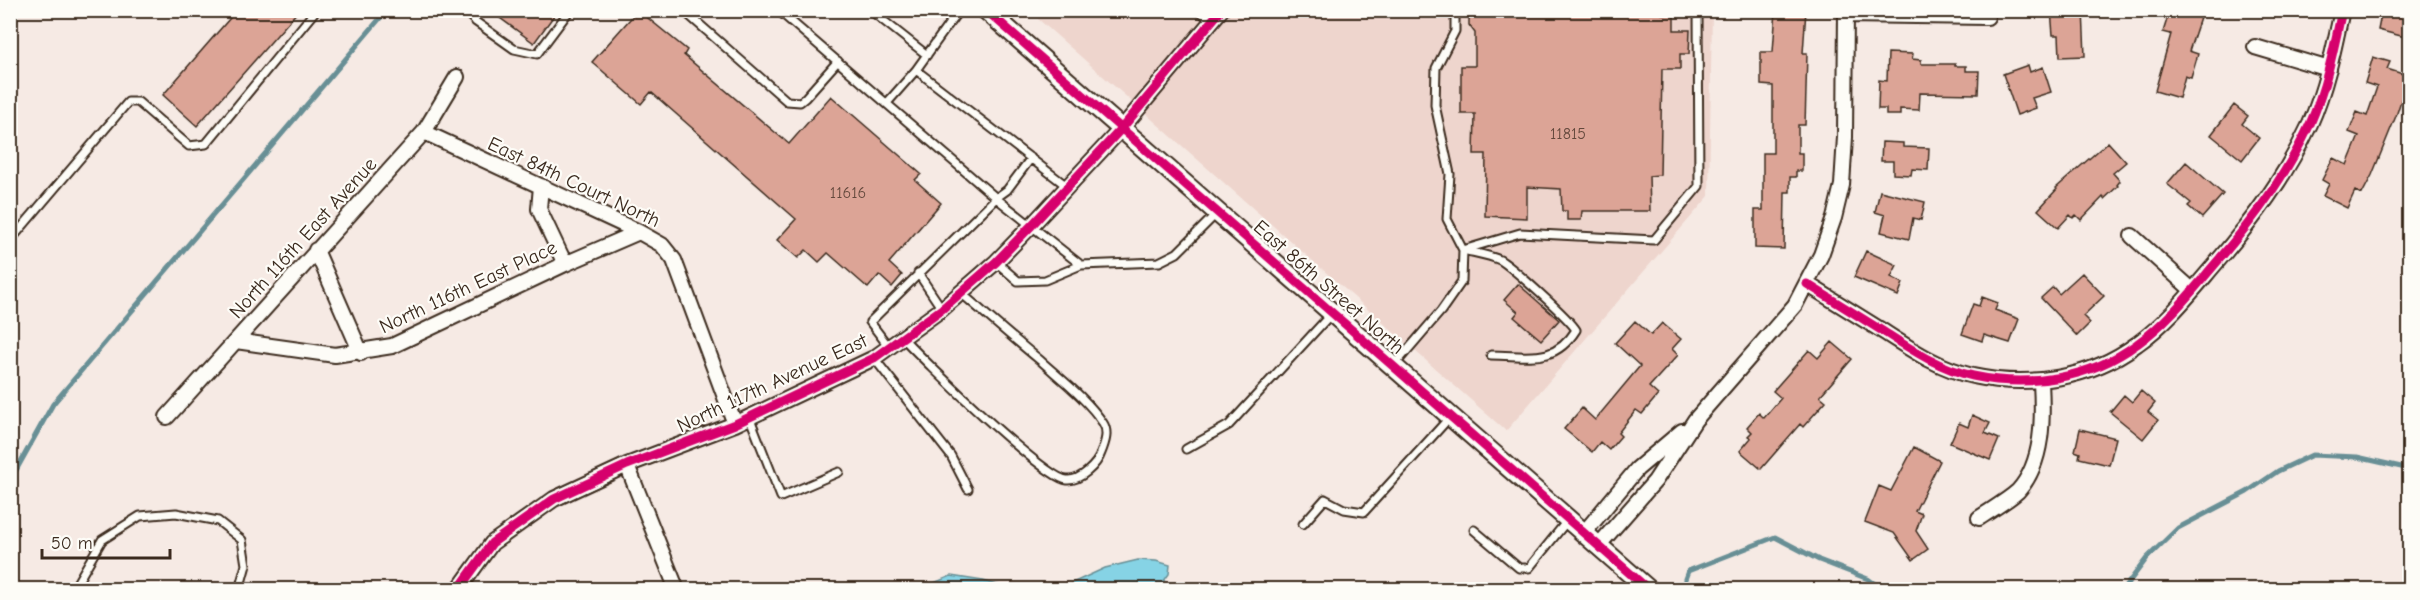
<svg xmlns="http://www.w3.org/2000/svg" width="2420" height="600" viewBox="0 0 2420 600" font-family="'Comic Neue',sans-serif">
	<rect width="100%" height="100%" fill="#f6eae4"/>
	<filter id="ink" filterUnits="userSpaceOnUse"><feTurbulence type="fractalNoise" baseFrequency=".0167" numOctaves="2"/><feDisplacementMap in="SourceGraphic" scale="12" xChannelSelector="R" yChannelSelector="G"/><feConvolveMatrix kernelMatrix="1 2 1 2 8 2 1 2 1" color-interpolation-filters="sRGB"/></filter>
	<g filter="url(#ink)">
		<!-- built -->
		<path fill="#eed5cd" d="M1029 11H1712L1709 196 1506 431Z"/>
		<!-- water -->
		<path fill="#86d3e5" stroke="#688f95" stroke-width="1.5" d="M1138 560 1156 561 1170 565 1169 574 1158 589H1028L1068 585 1105 568Z
			M951 576 983 581 1012 589H919Z"/>
		<g fill="none" stroke-linecap="round" stroke-linejoin="round">
			<!-- stream -->
			<path stroke="#688f95" stroke-width="5" d="M10 481 53 404 387 10
				M1685 579 1688 571 1775 537 1819 560 1868 579 1883 590
				M2123 590 2147 558 2178 528 2247 492 2278 471 2312 455 2357 457 2410 469"/>
		</g>
		<!-- building -->
		<path fill="#dca496" stroke="#3b2a1e" stroke-width="1.5" d="M221 10H299L197 126 163 95 230 18Z
			M489 10H558L534 43Z
			M638 10 687 50 684 55 789 144 831 96 921 174 915 180 941 203 889 263 902 275 892 287 879 275 868 288 828 253 819 262 806 250 798 258 777 240 796 219 651 92 641 104 592 62Z
			M1469 10H1662V14H1674V30H1690L1689 54H1680V69H1662L1660 175 1649 176 1650 211H1582L1581 220H1567V211H1562L1561 189 1527 187V218L1485 216 1486 154H1474L1475 114H1461V66H1475V33L1469 25Z
			M1776 10H1806L1803 53H1807L1805 125H1798V153H1802V171H1796V177H1790V192H1785L1784 249 1755 248V210H1763V153H1773V86L1761 85V52H1773Z
			M2051 10H2083L2085 56 2060 57 2059 35H2053Z
			M2170 10H2198L2196 17 2200 18 2189 51 2198 54 2191 78 2185 76 2179 98 2155 91 2171 34 2163 32Z
			M2382 10H2409L2405 37 2378 30Z
			M1888 53 1913 54 1912 59 1921 60V64H1955V66H1966V71H1979L1978 94 1920 93 1919 110 1900 109V115H1886V109H1878L1879 80 1887 81Z
			M2373 57 2390 62 2387 69 2409 76 2396 116 2372 175 2362 194 2355 191 2347 208 2323 196 2329 184 2322 180 2333 158 2347 165 2359 136 2349 132 2357 112 2367 116 2377 87 2365 83Z
			M2028 65 2030 72 2043 67 2051 92 2032 98 2036 108 2017 115 2003 74Z
			M2234 105 2248 116 2242 124 2259 138 2242 160 2211 135Z
			M1882 142 1903 143V147L1929 148 1928 170 1912 169 1911 175 1893 174V161H1881Z
			M2108 142 2126 162 2113 173 2120 181 2117 185 2118 186 2104 199 2103 197 2081 220 2076 215 2073 218 2070 215 2058 228 2038 210 2057 189 2056 188Z
			M2186 162 2223 194 2202 218 2188 206 2191 203 2167 184Z
			M1880 191 1925 202 1921 220 1913 218 1909 239 1881 232 1885 215 1875 212Z
			M1866 251 1897 265 1891 277 1903 283 1898 296 1854 277Z
			M2082 273 2104 296 2083 316 2090 323 2077 336 2041 298 2053 287 2059 294Z
			M1518 284 1559 320 1541 340 1514 317 1518 312 1504 300Z
			M1982 297 1998 303 1995 310 2019 319 2010 343 1984 335 1982 341 1962 334 1973 304 1979 306Z
			M1635 321 1651 335 1662 323 1681 339 1672 349 1678 355 1649 387 1658 395 1642 414 1636 410 1618 433 1621 436 1609 450 1600 442 1592 452 1564 429 1582 408 1595 420 1640 366 1615 343Z
			M1832 342 1852 359 1820 396 1826 401 1803 427 1800 424 1761 469 1740 451 1751 438 1748 436 1752 432 1747 427 1759 413 1764 418 1781 398 1773 391 1809 350 1818 358Z
			M2141 391 2155 403 2148 412 2158 420 2143 439 2110 412 2124 395 2132 402Z
			M1972 415 1990 423 1985 433 1999 439 1990 460 1950 443 1959 423 1968 427Z
			M2080 429 2116 438 2109 465 2079 458 2080 453 2075 451Z
			M1914 447 1940 461 1915 511 1922 514 1916 531 1928 549 1913 560 1894 533 1865 522 1879 486 1891 491Z"/>
		<g fill="none" stroke-linecap="round" stroke-linejoin="round">
			<!-- service casing -->
			<g stroke="#3b2a1e" stroke-width="11">
				<path id="service" d="M468 10V14L476 22 514 49 537 54 570 10
					M683 10 787 101 800 102 805 98 838 61
					M778 10 996 198 870 322 889 347
					M870 10 927 55
					M959 10 916 70 1068 187
					M1198 10 1212 21
					M887 103 916 70
					M1031 158 1007 190 996 198 1081 265
					M10 241 128 102H138L189 146 206 144 316 10
					M1463 250 1520 233 1654 240 1699 186 1698 10
					M1463 250C1475 253 1489 255 1500 260 1512 267 1570 319 1576 330 1554 365 1528 355 1491 355
					M996 262 1018 281 1045 280 1081 265 1159 262 1177 253 1217 213
					M918 273 942 309
					M902 337C923 360 1045 479 1067 480 1080 481 1097 465 1101 453 1105 443 1109 432 1103 423 1088 400 1061 379 1041 361 1014 339 988 316 961 293
					M874 358 951 456 968 489
					M1393 367 1441 311 1462 281 1463 250 1447 219 1450 174 1435 105 1436 68 1455 31V10
					M749 416 781 497 839 472
					M1186 449 1229 425 1332 313
					M1303 524 1325 499 1344 509 1364 512 1450 417
					M1474 530 1519 568H1529L1567 521
					M73 590 102 540 140 516 176 513 218 521 242 540 246 565 239 590"/>
			</g>
			<!-- minor casing -->
			<g stroke="#3b2a1e" stroke-width="18">
				<path id="minor" d="M1846 15 1987 17
					M2255 47 2329 69
					M424 132 639 232 662 245 674 260 735 424
					M541 186 539 209 565 264
					M2132 236 2192 290
					M316 250 361 353
					M1807 284C1833 300 1858 316 1884 332 1912 350 1940 369 1973 376 2029 388 2090 379 2137 344 2168 322 2192 291 2216 263 2253 220 2286 176 2310 124 2326 88 2334 48 2342 10
					M236 341 335 355 392 346 565 264 639 232
					M167 417 424 132 457 77
					M627 465 677 590
					M1979 518C1991 510 2007 501 2018 491 2044 462 2043 417 2041 382
					M1584 533 1637 469 1682 431
					M1598 546 1655 481 1695 420 1795 305 1821 255 1834 218 1842 185 1845 137 1846 10
					M458 590 492 543 554 499 627 465 735 424 874 358 942 309 996 262 1032 225 1122 128 1221 10"/>
			</g>
			<!-- secondary casing -->
			<g stroke="#3b2a1e" stroke-width="22">
				<path id="secondary" d="M986 10 1649 590"/>
			</g>
			<!-- service -->
			<use href="#service" stroke="#fdfcf7" stroke-width="7"/>
			<!-- minor -->
			<use href="#minor" stroke="#fdfcf7" stroke-width="14"/>
			<!-- secondary -->
			<use href="#secondary" stroke="#fdfcf7" stroke-width="18"/>
			<!-- cycleway casing -->
			<g stroke="#fdfcf7" stroke-width="13">
				<path id="cycleway" d="M986 10 1649 590
					M1807 284C1833 300 1858 316 1884 332 1912 350 1940 369 1973 376 2029 388 2090 379 2137 344 2168 322 2192 291 2216 263 2253 220 2286 176 2310 124 2326 88 2334 48 2342 10
					M458 590 492 543 554 499 627 465 735 424 874 358 942 309 996 262 1032 225 1122 128 1221 10"/>
			</g>
			<!-- cycleway -->
			<use href="#cycleway" stroke="#d6006c" stroke-width="9"/>
		</g>
	</g>
	<g text-anchor="middle" dominant-baseline="central" stroke-width="4.5" stroke-linejoin="round" paint-order="stroke">
		<!-- number labels -->
		<g font-size="16" fill="#63483c">
			<text x="1568" y="134">11815</text>
			<text x="848" y="193">11616</text>
		</g>
		<!-- street labels -->
		<g font-size="20" fill="#3b2a1e" stroke="#fdfcf7">
			<text transform="translate(574 182) rotate(25)">East 84th Court North</text>
			<text transform="translate(303 238) rotate(-48)">North 116th East Avenue</text>
			<text transform="translate(468 287) rotate(-25)">North 116th East Place</text>
			<text transform="translate(1329 287) rotate(41)">East 86th Street North</text>
			<text transform="translate(772 383) rotate(-25)">North 117th Avenue East</text>
		</g>
	</g>
	<!-- margin -->
	<rect width="2420" height="600" fill="none" stroke="#fdfcf7" stroke-width="36"/>
	<rect x="18" y="18" width="2384" height="564" fill="none" stroke="#3b2a1e" stroke-width="2" filter="url(#ink)"/>
	<!-- scale -->
	<path d="M42 549v9h128v-9" fill="none" stroke="#3b2a1e" stroke-width="3"/>
	<text x="51" y="549" font-size="18" fill="#3b2a1e" stroke="#fdfcf7" stroke-width="4.5" paint-order="stroke">50 m</text>
</svg>
